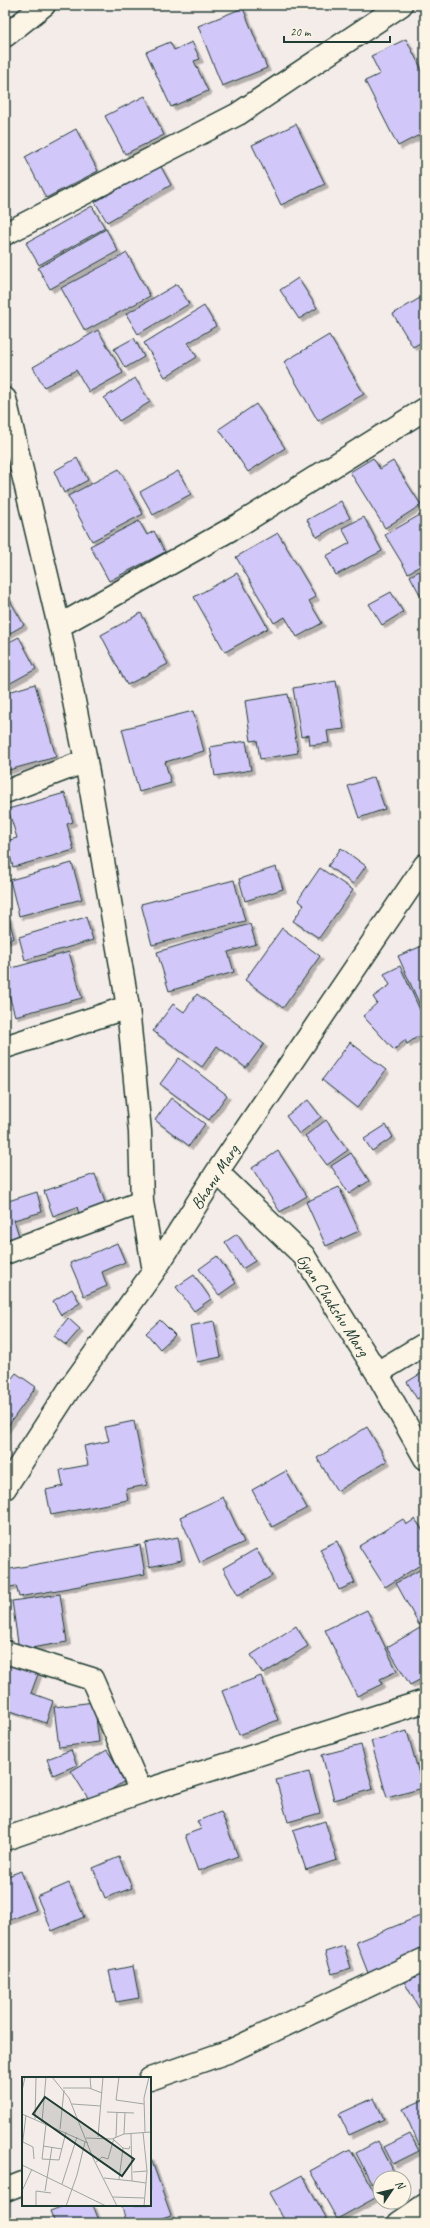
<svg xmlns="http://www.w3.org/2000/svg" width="430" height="2228" viewBox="0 0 430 2228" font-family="Caveat,sans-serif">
	<defs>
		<filter id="shadow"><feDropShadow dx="3.5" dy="3.5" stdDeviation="0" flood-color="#0004"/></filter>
	</defs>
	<rect width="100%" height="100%" fill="#f4ece9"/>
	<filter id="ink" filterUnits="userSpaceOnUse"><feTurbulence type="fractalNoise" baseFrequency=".025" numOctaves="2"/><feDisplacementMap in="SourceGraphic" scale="8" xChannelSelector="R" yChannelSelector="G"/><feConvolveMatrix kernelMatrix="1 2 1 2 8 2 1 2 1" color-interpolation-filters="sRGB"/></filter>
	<g filter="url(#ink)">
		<!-- building -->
		<path fill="#d2c7f9" stroke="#1f3d34" filter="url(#shadow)" d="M243 8 267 68 222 86 198 26Z
			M406 39 425 76V132L398 146 365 81 380 74 371 56Z
			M170 42 174 50 192 42 200 59 194 61 208 91 171 107 146 52Z
			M145 96 164 135 125 154 105 116Z
			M296 124 325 184 281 205 252 145Z
			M76 129 98 171 46 198 25 157Z
			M160 165 171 185 107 222 95 202Z
			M92 206 105 228 39 265 26 243Z
			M106 229 118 251 50 289 38 268Z
			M127 253 150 296 85 331 61 288Z
			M298 278 317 308 299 319 280 290Z
			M177 284 189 304 138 334 126 314Z
			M425 295V340L413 347 393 314Z
			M204 306 216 326 188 343 197 357 165 377 144 343Z
			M98 330 123 373 89 392 76 370 44 387 33 367Z
			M329 335 364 394 318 421 284 362Z
			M134 338 144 357 125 368 114 349Z
			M135 378 150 402 119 421 104 398Z
			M256 404 285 448 248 472 219 429Z
			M77 458 88 480 64 493 54 471Z
			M373 458 380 469 393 461 421 505 385 528 350 472Z
			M119 469 143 514 92 541 68 496Z
			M178 471 191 494 153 515 140 492Z
			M341 501 350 518 317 537 307 520Z
			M425 512V563L408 573 385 535Z
			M364 517 382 551 336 575 326 556 350 543 342 528Z
			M139 521 147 535 154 531 165 552 109 581 90 546Z
			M278 533 316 597 309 601 322 623 297 637 285 617 274 623 236 557Z
			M425 568V604L410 576Z
			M237 573 268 628 225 652 194 597Z
			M5 592 24 625 5 636Z
			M391 592 403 612 382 625 369 604Z
			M141 613 168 664 127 685 101 635Z
			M19 637 36 669 5 686V644Z
			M336 681 344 729 327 731 329 743 310 745 309 735 301 737 293 688Z
			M35 684 56 757 5 771V693Z
			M288 694 298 753 260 759 257 740 251 741 245 701Z
			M193 711 204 751 165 762 171 783 139 792 122 729Z
			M246 741 251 770 215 776 210 747Z
			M374 777 385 809 359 818 348 786Z
			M65 793 73 822 67 824 74 850 13 867 6 841 17 838 8 809Z
			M341 848 366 866 353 884 328 866Z
			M72 863 82 899 19 916 10 880Z
			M276 867 283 889 245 901 239 879Z
			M320 868 353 890 319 938 293 921 304 905 298 900Z
			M234 880 245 921 152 945 141 904Z
			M8 916 14 938 5 941V917Z
			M86 917 93 940 25 960 19 937Z
			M250 924 256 944 228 952 234 972 169 991 157 952Z
			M282 928 320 956 283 1008 245 980Z
			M422 946 425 953 424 1014 398 956Z
			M69 952 82 998 15 1016 5 981V970Z
			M400 966 425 1021V1037H417L407 1044 405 1040 394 1050 363 1016 377 1003 373 997 390 985 384 974Z
			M197 994 264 1044 246 1068 217 1046 202 1067 153 1031 173 1004 184 1012Z
			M350 1042 386 1070 357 1108 322 1080Z
			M179 1058 227 1095 209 1120 160 1084Z
			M171 1098 205 1124 189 1146 155 1120Z
			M308 1100 321 1117 299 1134 286 1116Z
			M326 1120 348 1150 327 1165 305 1136Z
			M386 1125 393 1137 372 1151 364 1139Z
			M278 1151 307 1196 280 1212 252 1168Z
			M351 1153 369 1181 349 1194 331 1166Z
			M95 1174 107 1208 80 1217 77 1207 53 1216 44 1191Z
			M339 1187 359 1231 326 1246 306 1202Z
			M37 1192 42 1212 14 1220 19 1236 5 1240V1202Z
			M237 1234 255 1261 242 1269 225 1242Z
			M117 1243 125 1262 102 1272 107 1286 84 1296 70 1263Z
			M217 1256 236 1283 219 1295 199 1269Z
			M194 1275 211 1299 194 1311 176 1287Z
			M72 1289 80 1303 61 1315 53 1301Z
			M68 1318 80 1329 66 1345 54 1336Z
			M160 1320 175 1335 160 1349 146 1333Z
			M214 1321 221 1357 197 1362 190 1326Z
			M425 1371V1394L417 1399 407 1382Z
			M16 1373 36 1387 5 1430V1387Z
			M134 1421 147 1485 126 1489 128 1500 51 1515 46 1490 63 1486 60 1470 88 1465 84 1446 109 1441 105 1427Z
			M367 1427 387 1461 337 1491 317 1458Z
			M286 1471 307 1508 272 1527 252 1490Z
			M223 1497 244 1542 200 1563 180 1517Z
			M403 1519 406 1525 415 1519 425 1534V1544L422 1545 425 1549V1562L385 1587 359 1546Z
			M178 1537 182 1560 149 1567 145 1543Z
			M337 1541 355 1583 339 1590 320 1549Z
			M140 1545 145 1574 19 1597 16 1586 5 1588V1570Z
			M256 1549 272 1576 238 1595 223 1568Z
			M425 1567V1622L419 1625 396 1583Z
			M60 1594 67 1642 19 1650 12 1601Z
			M367 1610 397 1671 380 1679 382 1684 357 1696 325 1630Z
			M296 1626 308 1646 263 1674 251 1655Z
			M420 1628 425 1636V1677L410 1685 387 1647Z
			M5 1663 38 1674 31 1693 53 1701 46 1723 5 1709Z
			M261 1676 278 1720 239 1735 222 1691Z
			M94 1702 99 1742 59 1747 54 1707Z
			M407 1731 423 1788 387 1798 371 1741Z
			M361 1745 373 1789 334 1800 322 1755Z
			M71 1750 77 1765 53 1775 47 1759Z
			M107 1750 126 1780 91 1803 71 1771Z
			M309 1772 320 1813 288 1822 276 1780Z
			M221 1812 238 1856 198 1871 185 1835 201 1829 197 1821Z
			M325 1821 337 1860 306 1870 293 1831Z
			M119 1857 132 1888 105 1898 93 1868Z
			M21 1871 36 1910 5 1922V1877Z
			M69 1883 84 1917 52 1931 37 1897Z
			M425 1914V1950L368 1973 356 1942Z
			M344 1946 351 1968 332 1974 325 1952Z
			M133 1966 139 1998 116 2002 109 1971Z
			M425 1968V2005L419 2008 403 1980Z
			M374 2098 384 2119 349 2135 339 2114Z
			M425 2099V2143L419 2145 403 2109Z
			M410 2134 419 2151 393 2164 384 2147Z
			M378 2141 394 2172 372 2184 356 2153Z
			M350 2149 377 2197 337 2219 310 2171Z
			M150 2156 171 2215 147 2223H127L121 2205H150Z
			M302 2175 327 2219 319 2223H286L269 2193Z
			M66 2205H93L100 2223H55L50 2211Z"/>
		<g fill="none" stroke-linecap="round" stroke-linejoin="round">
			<!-- street casing -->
			<g stroke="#1f3d34" stroke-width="25">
				<path id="street" d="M5 36 44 5
					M5 234 238 114 401 5
					M5 399 59 626 86 761 128 1007 140 1132 142 1202 154 1271
					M59 626 242 523 425 409
					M5 792 86 761
					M5 1047 128 1007
					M217 1172 304 1256 377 1373 425 1458
					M5 1253 142 1202
					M377 1373 425 1344
					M5 1488 70 1388 154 1271 217 1172 425 865
					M5 1652 92 1679 141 1792 425 1701
					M5 1839 141 1792
					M150 2079 230 2051 425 1959
					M5 2190 23 2183
					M399 2223 425 2205"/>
			</g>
			<!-- street -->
			<use href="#street" stroke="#fcf5e5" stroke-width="22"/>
		</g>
	</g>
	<g text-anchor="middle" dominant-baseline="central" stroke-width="3" stroke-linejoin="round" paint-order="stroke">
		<!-- street labels -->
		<g font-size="17" fill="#1f3d34" stroke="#fcf5e5">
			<text transform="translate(215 1177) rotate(-57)">Bhanu Marg</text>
			<text transform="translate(333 1305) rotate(57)">Gyan Chakshu Marg</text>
		</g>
	</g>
	<!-- overview -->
	<g transform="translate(22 2077)">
		<rect width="129" height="129" fill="#f4ece9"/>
		<path fill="none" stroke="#9fa6a1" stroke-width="1" d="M30 0 47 21 71 81 95 129M68 0 69 12M97 0 94 23 122 27M41 11H67L80 16M0 14 3 0M50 27 79 29M85 35 112 36M0 37 66 66M13 42 14 0M20 45 24 0M24 47 20 82 37 83 44 55M38 52 42 13M121 55 125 94 122 129M123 55 122 21 127 0M102 57 103 36M76 60 81 0M94 60 95 35M64 61 90 62 102 57 129 55M92 63 101 71 107 72 108 69M1 65 11 70 12 82M21 69 40 72M0 71 4 38M74 85 80 80 86 82 92 61M0 88 84 129M111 95 125 94M82 101 110 104 109 57M97 102 101 71M110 104 124 106M40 107 55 60M0 114 10 92M23 114 30 70M91 120 122 121M14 129V114L29 116M44 129 55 98 63 65"/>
		<path fill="#1f3d34" fill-opacity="0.15" stroke="#1f3d34" stroke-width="2" d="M23 20 112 82 100 99 11 37Z"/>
		<rect width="129" height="129" fill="none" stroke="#1f3d34" stroke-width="2"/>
	</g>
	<!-- margin -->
	<rect width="430" height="2228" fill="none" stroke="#fcf5e5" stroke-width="20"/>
	<rect x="10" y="10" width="410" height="2208" fill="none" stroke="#1f3d34" stroke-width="1.5" filter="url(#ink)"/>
	<!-- north arrow -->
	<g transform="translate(392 2190) rotate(55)"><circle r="19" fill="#fcf5e5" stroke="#a4ab9e"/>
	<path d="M0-3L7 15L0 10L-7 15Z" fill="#1f3d34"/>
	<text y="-6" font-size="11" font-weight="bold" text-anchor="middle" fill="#1f3d34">N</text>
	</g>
	<!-- scale -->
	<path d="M284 36v6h106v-6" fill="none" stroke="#1f3d34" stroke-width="2"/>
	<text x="290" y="36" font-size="12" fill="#1f3d34" stroke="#fcf5e5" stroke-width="3" paint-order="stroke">20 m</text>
</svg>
